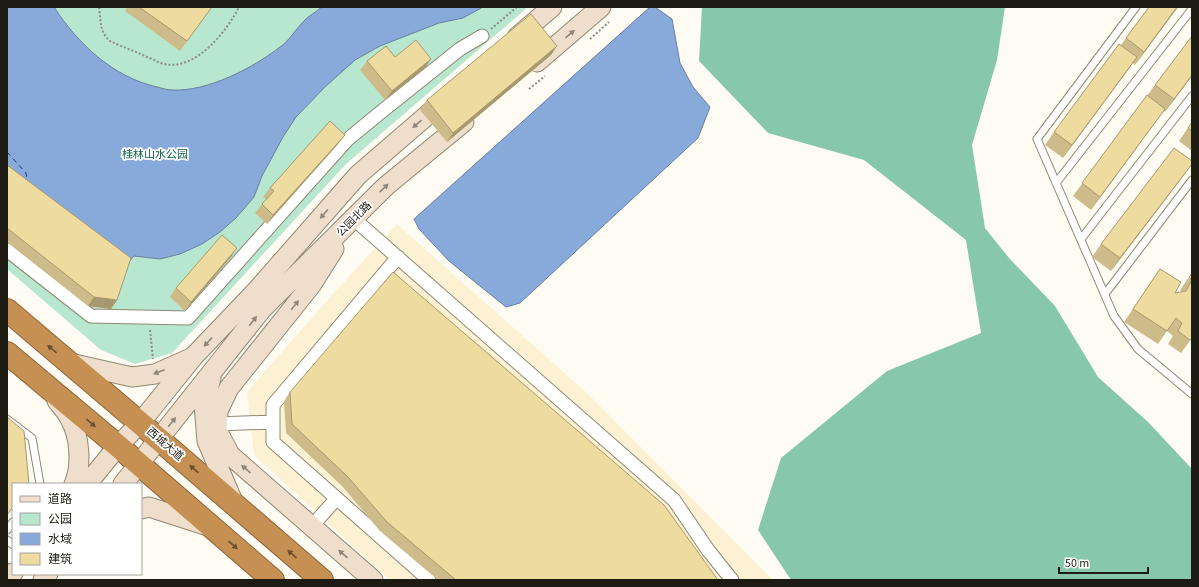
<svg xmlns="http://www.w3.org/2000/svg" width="1199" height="587" viewBox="0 0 1199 587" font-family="'Source Sans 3','Noto Sans SC',sans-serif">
	<rect width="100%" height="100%" fill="#fefbf2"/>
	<!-- built -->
	<path fill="#fcf2d3" d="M397 224 587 393 773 580H390L254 455 247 392 324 304Z"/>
	<!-- green -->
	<path fill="#b8e7d0" d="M7 7H528L346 164 172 353 135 364 101 350 7 269Z"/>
	<!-- forest -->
	<path fill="#88c8aa" d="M702 7H1005L997 60 972 145 985 228 1009 258 1055 306 1098 377 1148 422 1192 469V580H791L758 530 781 458 887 371 981 333 966 240 864 160 768 133 699 61Z"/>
	<!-- water -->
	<path fill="#88aada" stroke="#687f9e" d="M7 7H54C78 44 113 77 157 87 162 88 167 90 172 90 207 92 253 68 280 47 289 41 295 30 303 22 308 16 316 12 322 7H483L463 18 439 23 380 46 355 60 325 87 296 117 283 137 262 176 254 197 236 218 220 232 202 244 180 254 160 259 134 256 124 267 7 179Z
		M650 7H655L672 19 680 63 693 87 710 107 698 138 520 303 506 307 449 261 419 229 414 219Z"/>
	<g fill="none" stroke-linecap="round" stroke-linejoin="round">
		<!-- ferry -->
		<path stroke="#0d3973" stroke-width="1" stroke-dasharray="5 4" stroke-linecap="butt" d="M7 152 26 173 27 180"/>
		<!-- lane casing -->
		<g stroke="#8f8873" stroke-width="9">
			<path id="lane" d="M1136 7 1037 139 1114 316 1138 349 1192 394
				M1056 183 1192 9
				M1081 239 1192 96
				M1105 294 1192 180
				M7 419 32 438 40 484
				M7 530 13 522
				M7 540 13 545"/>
		</g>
		<!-- street casing -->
		<g stroke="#8f8873" stroke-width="15">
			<path id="street" d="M354 219 674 500 708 550 732 580
				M7 250 91 316 188 318 347 140 381 112 460 49 482 36
				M398 257 273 405V442L429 580
				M217 424 273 422
				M312 526 337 498"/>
		</g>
		<!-- secondary casing -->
		<g stroke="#8f8873" stroke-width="21">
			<path id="secondary" d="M517 37 552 7
				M537 62 601 7
				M334 249 312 284 229 388 218 411 217 430 230 455 373 580
				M70 363 132 377 155 374 191 358
				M211 378 204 405 207 441 234 504
				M57 401C61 406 67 412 70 419 80 436 82 466 74 484
				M87 484 118 446 140 423 194 356 257 290 358 175 446 99
				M123 484 262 309 386 186 464 122
				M141 509 149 507 208 526
				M7 580 13 573
				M43 580 48 574"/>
		</g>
		<!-- highway casing -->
		<g stroke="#8b673c" stroke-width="24">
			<path id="highway" d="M7 310 140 423 322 580
				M7 353 118 446 273 580"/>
		</g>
		<!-- path -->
		<path stroke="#8e8b82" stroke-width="2" stroke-dasharray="2 2" stroke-linecap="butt" d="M99 7C101 20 99 32 110 41 122 47 135 51 147 57 153 59 159 63 164 64 196 71 227 31 239 7
			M491 29 517 7
			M590 39 609 22
			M529 89 545 76
			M150 330 153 359"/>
		<!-- lane -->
		<use href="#lane" stroke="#fff" stroke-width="7"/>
		<!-- street -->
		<use href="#street" stroke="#fff" stroke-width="13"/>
		<!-- secondary -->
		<use href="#secondary" stroke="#eedecb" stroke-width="19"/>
		<!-- highway -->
		<use href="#highway" stroke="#c59052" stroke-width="22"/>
	</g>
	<!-- wall -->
	<path fill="#cdbc89" d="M127 7H212L180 51 125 11Z
		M1149 7H1178L1135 65 1133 63 1063 158 1045 145 1054 132 1121 45Z
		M551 55 447 142 420 110 427 100Z
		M395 57 425 68 385 100 360 70 367 61Z
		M1192 76 1165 112 1164 111 1091 210 1073 196 1155 85Z
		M1192 122V151L1179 141Z
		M345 135 338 144 267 224 255 213 262 204 266 199 263 197 270 188Z
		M7 165 111 309 88 306 7 242Z
		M1184 175 1111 271 1092 257 1101 244Z
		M237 248 231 257 185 311 170 297 176 288Z
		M1160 269 1175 293 1182 292 1180 290 1192 273V338L1181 353 1168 344 1173 336 1167 331 1158 344 1124 322Z
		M290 392 718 580H438L380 531 342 486 286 433 284 401Z"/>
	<!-- shaded-wall -->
	<path fill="#a7996f" d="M1177 7H1178L1135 65 1144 52Z
		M557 46 551 55 447 142 453 133Z
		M1137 57 1128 70 1063 158 1072 145Z
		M431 59 425 68 385 100 392 91Z
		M1192 75V76L1165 112 1174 99Z
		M1165 109 1156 121 1091 210 1100 197Z
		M345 135 338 144 267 224 273 215Z
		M1192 164 1184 175 1111 271 1120 258Z
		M237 248 231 257 185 311 191 302Z
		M94 297 117 300 111 309 88 306Z"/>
	<!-- building -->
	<path fill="#eedb9f" stroke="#a7996f" d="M139 7H212L187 41Z
		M1149 7H1177L1144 52 1126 38Z
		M531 14 557 46 453 133 427 100Z
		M1192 36V75L1174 99 1155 85Z
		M416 40 431 59 392 91 367 61 386 46 395 57Z
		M1119 44 1137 57 1072 145 1054 132Z
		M1147 95 1165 109 1100 197 1082 183Z
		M330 121 345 135 273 215 262 204 274 191 270 188Z
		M1192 122V131L1188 128Z
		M1174 148 1192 161V164L1120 258 1101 244Z
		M7 165 131 258 117 300 94 297 7 228Z
		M222 235 237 248 191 302 176 288Z
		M1160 269 1181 282 1175 293 1186 291 1192 280V338L1190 340 1178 331 1182 323 1176 318 1167 331 1133 309Z
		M393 272 664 505 718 580H456L387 522 348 477 292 424 290 392Z
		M1192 273V280L1189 277Z
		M7 417 24 431 29 484H13V507L7 515Z"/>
	<!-- one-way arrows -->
	<defs><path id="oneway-solid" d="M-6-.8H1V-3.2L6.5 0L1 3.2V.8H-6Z"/></defs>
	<g fill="#908678">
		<use href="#oneway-solid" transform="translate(570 34) rotate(-40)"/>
		<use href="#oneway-solid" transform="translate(417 124) rotate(139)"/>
		<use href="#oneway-solid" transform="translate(384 188) rotate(-44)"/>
		<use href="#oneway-solid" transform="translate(324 214) rotate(131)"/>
		<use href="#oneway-solid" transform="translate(295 305) rotate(-51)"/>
		<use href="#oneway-solid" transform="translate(253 321) rotate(-51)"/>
		<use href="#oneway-solid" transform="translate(208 342) rotate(133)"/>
		<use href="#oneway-solid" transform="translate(159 372) rotate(159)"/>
		<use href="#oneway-solid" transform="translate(172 422) rotate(-51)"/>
		<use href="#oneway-solid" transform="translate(246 469) rotate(-139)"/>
		<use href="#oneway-solid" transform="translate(343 554) rotate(-139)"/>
	</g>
	<g fill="#69502f">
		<use href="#oneway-solid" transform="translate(52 349) rotate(-140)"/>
		<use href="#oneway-solid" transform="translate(91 423) rotate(40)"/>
		<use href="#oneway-solid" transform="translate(194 469) rotate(-139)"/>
		<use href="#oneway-solid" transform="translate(233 545) rotate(41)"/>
		<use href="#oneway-solid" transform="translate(292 554) rotate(-139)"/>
	</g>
	<g text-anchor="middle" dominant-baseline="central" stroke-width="3.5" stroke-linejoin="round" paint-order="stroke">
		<!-- park labels -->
		<g font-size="11" fill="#0d5e42" stroke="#fff">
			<text x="155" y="154">桂林山水公园</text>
		</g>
		<!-- street labels -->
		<g font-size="11" fill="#1e1b13" stroke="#fff">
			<text transform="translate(354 219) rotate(-45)">公园北路</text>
			<text transform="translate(165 444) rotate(41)">西城大道</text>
		</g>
	</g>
	<!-- border -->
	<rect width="1199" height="587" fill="none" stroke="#1e1b13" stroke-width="16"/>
	<!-- legend -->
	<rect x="12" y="483" width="130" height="92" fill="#ffffff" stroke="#a5a4a1"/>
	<rect x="20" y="496" width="20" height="6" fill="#eedecb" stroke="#a5a4a1"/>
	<text x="48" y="503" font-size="12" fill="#1e1b13">道路</text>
	<rect x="20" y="513" width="20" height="12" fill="#b8e7d0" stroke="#a5a4a1"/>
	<text x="48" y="523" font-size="12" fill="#1e1b13">公园</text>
	<rect x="20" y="533" width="20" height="12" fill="#88aada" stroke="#a5a4a1"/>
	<text x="48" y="543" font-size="12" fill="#1e1b13">水域</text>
	<rect x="20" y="553" width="20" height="12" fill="#eedb9f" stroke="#a5a4a1"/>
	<text x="48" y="563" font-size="12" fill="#1e1b13">建筑</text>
	<!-- scale -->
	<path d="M1059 567v6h89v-6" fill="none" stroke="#1e1b13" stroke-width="2"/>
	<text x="1065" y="567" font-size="12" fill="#1e1b13" stroke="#ffffff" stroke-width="3" paint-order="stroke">50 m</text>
</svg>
